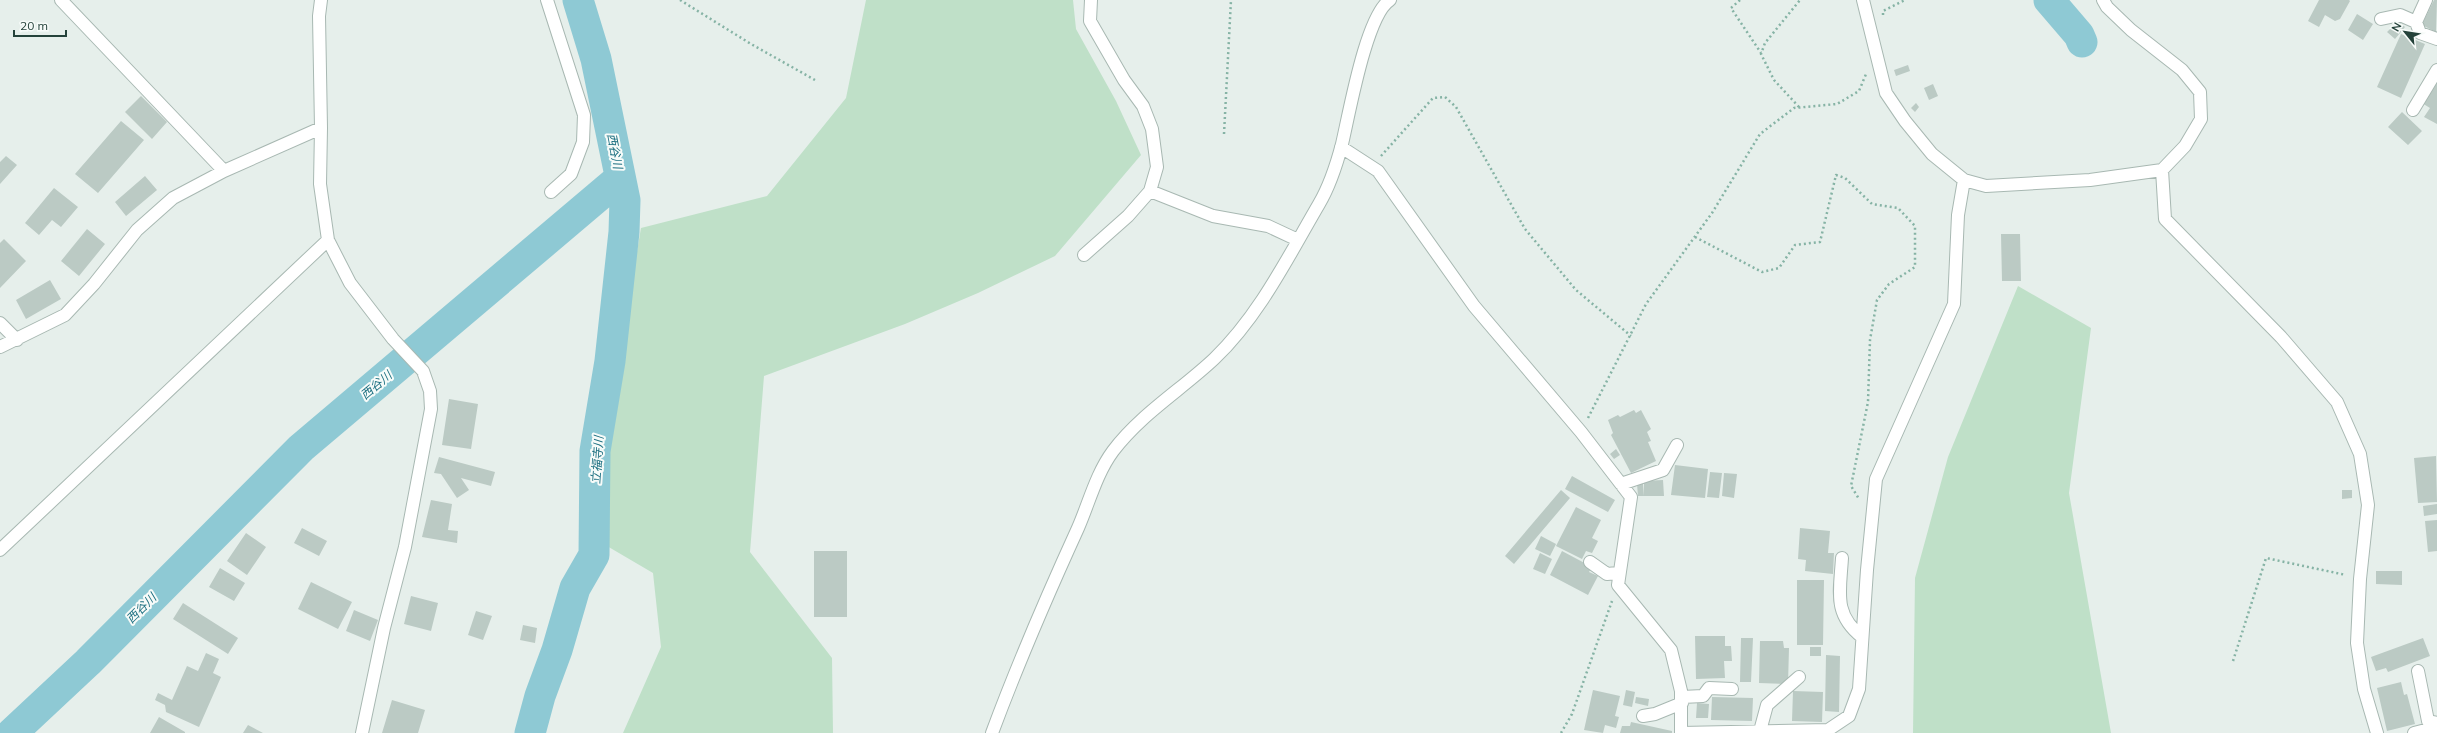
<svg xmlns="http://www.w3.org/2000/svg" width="2437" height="733" viewBox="0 0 2437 733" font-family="Mulish,'Noto Sans JP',sans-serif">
	<rect width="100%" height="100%" fill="#e6efeb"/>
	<!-- green -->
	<path fill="#bfe0c8" d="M866 0H1073L1076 29 1116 101 1141 155 1055 256 978 293 905 324 764 376 750 552 832 658 833 733H623L661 647 653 573 595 539 604 445 641 228 767 196 846 98Z
		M2018 286 2091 328 2069 493 2111 733H1913L1915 578 1948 457Z"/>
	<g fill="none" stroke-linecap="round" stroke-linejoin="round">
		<!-- river -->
		<path stroke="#8ec9d4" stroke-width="31" d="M2049 0 2079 35 2082 42
			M12 733 88 662 301 448 620 178
			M530 733 540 696 557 650 575 588 594 555 595 451 610 361 624 232 625 200 596 59 578 0"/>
	</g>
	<!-- building -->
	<path fill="#bbcac4" d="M2319 0H2349L2350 1 2340 19 2335 21 2325 15 2319 27 2308 21Z
		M2434 0H2437L2436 32 2422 25Z
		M2357 14 2373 24 2363 40 2348 30Z
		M2398 21 2405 27 2395 39 2387 32Z
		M2401 34 2425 44 2401 98 2377 87Z
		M1908 65 1910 71 1896 76 1894 70Z
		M2437 77V124L2424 117 2430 108 2422 103Z
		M1933 84 1938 96 1929 100 1924 88Z
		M141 96 167 122 152 139 125 112Z
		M1916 103 1919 107 1915 112 1911 108Z
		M2402 112 2422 131 2408 145 2388 127Z
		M121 121 144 140 98 193 75 174Z
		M6 156 17 165 0 184V162Z
		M145 176 157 190 126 216 115 202Z
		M54 188 78 207 61 227 52 220 39 235 25 223Z
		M87 229 105 244 79 276 61 261Z
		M2001 234H2020L2021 281H2002Z
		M4 239 26 261 0 288V243Z
		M50 280 61 299 26 319 16 300Z
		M449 399 478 404 471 449 442 445Z
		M1634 410 1636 413 1641 410 1651 429 1647 432 1651 441 1648 442 1656 461 1631 473 1611 435 1613 433 1608 420 1618 415 1620 417Z
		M1616 449 1620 455 1614 459 1610 454Z
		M2436 456 2437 502 2418 503 2414 458Z
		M439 457 495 472 491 486 461 478 469 490 457 498 441 474 434 473Z
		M1675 465 1708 469 1705 498 1671 495Z
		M1710 472 1722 473 1719 498 1707 497Z
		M1724 473 1737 474 1734 498 1722 496Z
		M1572 476 1615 500 1608 512 1565 489Z
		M1663 480 1664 496H1644V481Z
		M1637 484H1643L1644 496H1638Z
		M1561 490 1570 498 1514 564 1505 556Z
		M2342 490H2352V498L2342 499Z
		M431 500 452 504 448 530 458 531 457 543 422 537Z
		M2437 504V514L2424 516 2423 506Z
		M1576 507 1601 520 1592 538 1598 541 1592 553 1586 551 1582 559 1556 546Z
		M2437 520V551L2428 552 2425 521Z
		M302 528 327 541 319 556 294 543Z
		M1800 528 1830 531 1828 553H1834L1833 574 1805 571 1806 560 1798 559Z
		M246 533 266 547 247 575 227 561Z
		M1541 536 1556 544 1550 556 1535 549Z
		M814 551H847V617H814Z
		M1562 551 1592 567 1589 572 1598 576 1588 595 1550 575Z
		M1540 553 1552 559 1545 574 1533 569Z
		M220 568 245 583 234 601 209 587Z
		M2376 571H2402V585L2376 584Z
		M1797 580H1824L1823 645H1797Z
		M311 582 352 602 338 629 298 609Z
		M411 596 438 603 431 631 404 624Z
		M183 603 238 638 228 654 173 619Z
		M354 610 378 620 370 641 346 631Z
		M476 611 492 616 483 640 468 635Z
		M523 625 537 628 535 643 520 640Z
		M1695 636H1725V646H1731L1732 661H1724L1725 678 1696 679Z
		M1741 638H1753L1751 682H1740Z
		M2423 638 2430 656 2388 672 2386 668 2376 671 2371 657Z
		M1760 641H1783L1784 648H1789L1788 684 1759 683Z
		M1810 647H1821V656H1810Z
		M206 653 219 659 213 673 221 677 199 727 166 712 165 705 155 700 158 693 172 700 187 666 198 671Z
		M1826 655 1840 656 1839 712 1825 711Z
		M2401 682 2404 695 2407 694 2415 724 2387 731 2377 688Z
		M1593 690 1620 696 1615 716 1619 717 1616 728 1605 725 1603 733 1584 730Z
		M1626 690 1635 692 1632 707 1623 705Z
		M1793 691 1823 692 1822 722 1792 721Z
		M1636 697 1649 699 1648 706 1635 703Z
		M1712 697 1753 698 1752 721 1711 720Z
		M392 700 425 710 418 733H382Z
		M1697 703 1709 704 1708 718H1696Z
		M159 717 185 732V733H150Z
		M1631 722 1672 731V733H1620L1622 726H1630Z
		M248 725 263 733H243Z"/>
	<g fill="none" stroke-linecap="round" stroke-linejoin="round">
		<!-- minor casing -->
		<g stroke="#a8b8b2" stroke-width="14">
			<path id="minor" d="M61 0 224 171
				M321 0 319 16 321 128 320 184 328 240 350 283 393 339 423 371 430 391 431 409 405 547 384 628 362 733
				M547 0 584 115 583 142 571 174 551 192
				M1091 0 1090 21 1124 80 1143 106 1152 129 1157 167 1150 191 1213 216 1268 226 1298 240
				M1863 0 1886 93 1905 121 1932 154 1964 180 1986 186 2090 180 2162 170 2185 146 2201 119 2200 92 2182 70 2131 30 2107 7 2103 0
				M2426 0 2416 22 2420 33 2437 39
				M2381 19 2400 15 2416 22
				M2413 110 2437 70
				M1341 147 1378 171 1474 306 1581 432 1631 497 1618 585 1671 650 1681 691V733
				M2162 170 2165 219 2281 337 2337 402 2360 454 2368 505 2360 579 2357 643 2364 689 2377 733
				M1084 255 1128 216 1150 191
				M0 323 17 340
				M0 347 65 315 94 284 137 230 173 198 224 171 321 128
				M1621 484 1663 470 1677 445
				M0 550 328 240
				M1842 558C1840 592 1833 614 1862 637
				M1590 562 1607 574 1618 573
				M2418 671 2428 721 2437 723
				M1682 697 1703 696 1709 688 1732 689
				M1643 716 1655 714 1682 703
				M1760 731 1767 705 1799 677
				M992 733C1018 663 1047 596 1078 528 1089 503 1096 474 1113 451 1141 414 1181 390 1214 359 1259 316 1288 257 1319 204 1329 187 1337 163 1342 144 1349 115 1366 15 1390 0
				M1681 733 1828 730 1849 716 1859 689 1867 570 1876 479 1954 304 1958 215 1964 180
				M2414 733 2437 727"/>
		</g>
		<!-- path -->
		<path stroke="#86b3a5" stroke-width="2.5" stroke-dasharray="2 3" stroke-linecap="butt" d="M680 0 751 44 815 80
			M1740 0 1731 8 1761 53
			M1883 15V11L1905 0
			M1799 107 1774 80 1761 54 1765 43 1800 0
			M1224 134 1231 0
			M1381 156 1433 98 1445 97 1456 107 1525 229 1576 290 1631 336
			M1695 237 1762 272 1779 268 1795 245 1820 242 1836 175 1845 178 1872 204 1898 208 1915 226V267L1889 284 1877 300 1870 340 1868 402 1851 486 1859 499
			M1588 418 1646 304 1712 213 1760 134 1794 108 1837 104 1859 91 1866 74
			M2233 661 2266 558 2346 575
			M1561 733 1572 714 1612 601"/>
		<!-- minor -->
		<use href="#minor" stroke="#fff" stroke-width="12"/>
	</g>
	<g text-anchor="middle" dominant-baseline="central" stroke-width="4" stroke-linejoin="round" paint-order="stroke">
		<!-- water labels -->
		<g font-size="12" font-style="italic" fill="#1c6f80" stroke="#f7fbf9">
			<text transform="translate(615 151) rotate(79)">西谷川</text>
			<text transform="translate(376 385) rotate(-40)">西谷川</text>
			<text transform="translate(597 460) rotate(-86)">立福寺川</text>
			<text transform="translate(141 608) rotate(-45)">西谷川</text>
		</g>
	</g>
	<!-- north arrow -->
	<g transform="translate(2405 32) rotate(300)" stroke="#f7fbf9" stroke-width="3" paint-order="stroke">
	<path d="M0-3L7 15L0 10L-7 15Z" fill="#24423a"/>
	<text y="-6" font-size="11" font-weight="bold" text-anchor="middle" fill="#24423a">N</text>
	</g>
	<!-- scale -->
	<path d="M14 30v6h52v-6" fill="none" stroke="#24423a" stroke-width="2"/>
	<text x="20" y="30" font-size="12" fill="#24423a" stroke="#f7fbf9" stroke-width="3" paint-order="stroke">20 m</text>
</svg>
